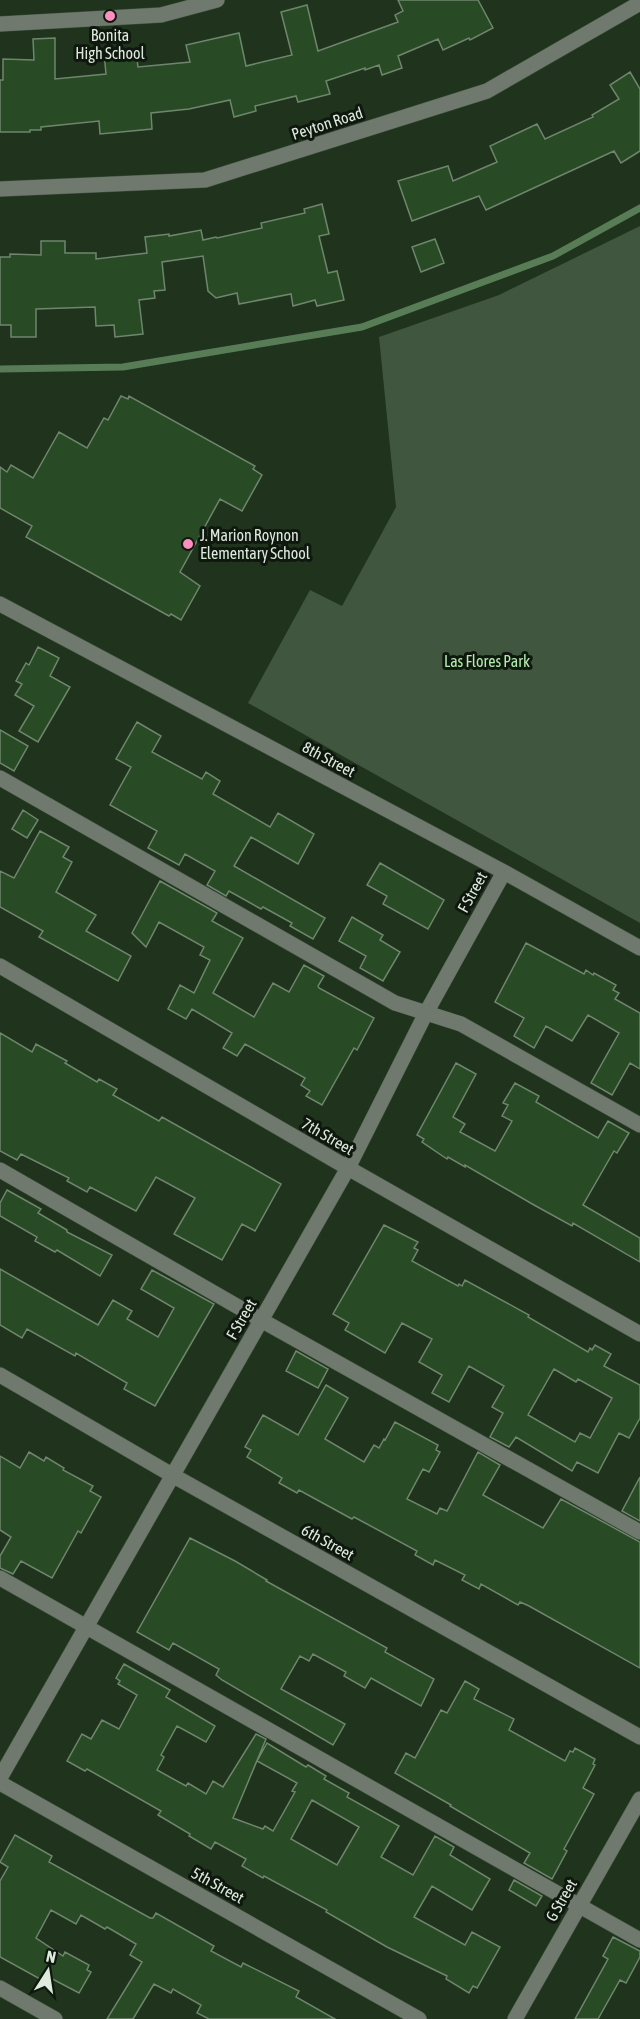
<svg xmlns="http://www.w3.org/2000/svg" width="640" height="2019" viewBox="0 0 640 2019" font-family="'Asap Condensed',sans-serif">
	<rect width="100%" height="100%" fill="#1f331d"/>
	<!-- green -->
	<path fill="#40563e" d="M640 226V923L248 703 310 590 342 606 396 507 379 337 499 295Z"/>
	<g fill="none" stroke-linecap="round" stroke-linejoin="round">
		<!-- stream -->
		<path stroke="#587d56" stroke-width="7" d="M0 369 123 367 362 327 553 256 640 208"/>
	</g>
	<!-- building -->
	<path fill="#284b26" stroke="#6f866d" stroke-width="1.5" fill-rule="evenodd" d="M398 0H478L493 28 470 40 469 38 443 50 438 39 398 56 402 68 382 75 379 65 365 70V68L326 81 330 94 298 102 296 96 255 106 256 111 234 117 230 100 189 109 151 113 152 129 100 134 99 121 41 127V130H30V132H0V80H3V59L34 60 33 39 55 38V79L106 74 104 53 136 51 138 67 190 62 186 45 239 33 246 66 292 55 281 12 307 5 318 51 398 22 395 15 403 11Z
		M630 72 640 89V151L621 163 614 151 486 210 479 196 412 221 398 181 448 166 453 181 497 162 490 146 537 124 545 139 593 117 592 115 619 99 610 85Z
		M322 204 329 234 319 236 328 273 337 271 344 300 317 306 315 300 293 306 291 294 239 304 237 293 216 298 208 291 203 256 162 262 165 290 154 291 155 298 139 300 143 334 115 337 114 325 96 326 95 307 36 309V337H11V325H0V257H10V254L41 255V241H65V253H96V259L147 253 145 237 169 234V236L201 230 203 240 216 237 217 238 262 228 261 223 305 213 304 209Z
		M435 239 444 263 421 272 412 247Z
		M121 396 128 399 129 396 255 466 253 469 262 475 242 511 220 499 180 572 200 586 181 620 171 614 169 616 26 537 32 526 0 508V467L7 472 11 465 33 478 59 432 87 448 104 418 108 420Z
		M38 647 59 658 50 676 70 687 38 742 19 731 34 706 15 695 22 684 16 681 26 663 29 665Z
		M137 722 161 736 152 752 202 779 206 772 220 781 213 794 270 827 278 813 314 834 298 864 251 837 234 866 325 918 313 939 290 926 292 923 263 907 261 909 229 891 226 896 207 885 215 871 185 854 179 865 148 848 157 831 110 805 131 767 116 759Z
		M0 730 28 746 14 771 0 763Z
		M23 810 38 820 27 838 12 829Z
		M40 831 69 847 63 857 72 862 56 892 96 915 86 931 131 956 118 981 39 937 43 931 0 907V871L14 878Z
		M380 863 444 900 428 929 383 904 387 896 367 885Z
		M160 881 217 913 212 921 243 938 213 993 254 1017 273 983 289 992 304 965 324 976 318 986 319 988 374 1018 357 1050 354 1048 322 1105 306 1096 310 1091 301 1085 305 1078 245 1044 237 1056 223 1048 232 1033 192 1009 186 1019 168 1009 180 985 194 993 210 960 200 955 204 947 159 922 146 947 132 933Z
		M352 917 383 935 380 940 400 952 383 981 360 968 366 956 339 941Z
		M526 943 584 974 586 970 593 975 594 973 616 985 613 990 619 993 615 999 640 1013V1069L630 1063 612 1095 591 1083 619 1033 588 1015 572 1041 546 1026 534 1048 514 1036 524 1018 495 1002Z
		M0 1033 32 1052 36 1044 67 1061 65 1063 97 1082 99 1079 117 1089 113 1095 159 1121 162 1117 281 1184 255 1231 242 1224 222 1260 174 1234 195 1198 156 1177 136 1211 90 1187 87 1192 67 1181 69 1178 21 1154 17 1160 0 1151Z
		M456 1063 476 1074 453 1117 465 1124 460 1132 495 1151 512 1121 502 1116 508 1105 503 1103 515 1083 539 1096 536 1102 598 1138 608 1121 629 1133 617 1153 614 1151 583 1205 640 1238V1262L573 1223 572 1226 534 1205 465 1165V1167L448 1157 447 1159 422 1142 424 1139 417 1135Z
		M7 1190 41 1209 38 1213 67 1230V1232L112 1255 100 1276 57 1250 55 1252 35 1241 37 1237 0 1216V1203Z
		M384 1225 418 1242 414 1248 418 1250 412 1261 458 1286 459 1284 462 1286 465 1280 529 1315 528 1317 588 1352 590 1348 592 1350 595 1345 611 1354 604 1366 640 1385V1418L629 1438 619 1433 598 1473 577 1462 572 1471 516 1437 509 1447 490 1437 503 1413 492 1407 504 1386 469 1366 449 1402 432 1393 442 1375 419 1362 432 1339 402 1323 385 1353 345 1330 349 1323 333 1314ZM554 1369 576 1382 578 1379 612 1398 590 1438 580 1433 575 1442 528 1415Z
		M0 1269 98 1325 113 1300 132 1311 127 1319 158 1337 174 1308 141 1289 152 1270 214 1304 155 1406 124 1389 127 1383 76 1353 75 1356 27 1329 22 1338 0 1325Z
		M296 1351 328 1369 318 1388 286 1371Z
		M326 1385 348 1398 325 1439 364 1462 374 1445 379 1448 384 1439 385 1440 395 1422 438 1445 436 1450 440 1452 429 1472 423 1469 407 1499 437 1514 440 1508 447 1511 478 1452 500 1465 483 1495 543 1528 561 1499 640 1542V1668L529 1606 520 1602 518 1605 481 1584 479 1589 462 1580 465 1575 435 1560 433 1565 415 1555 417 1551 354 1517 352 1519 299 1490 297 1493 279 1483 282 1478 247 1457 251 1450 245 1447 263 1415 298 1435Z
		M29 1452 44 1461 46 1457 64 1468 63 1470 93 1486 90 1491 101 1497 81 1533 78 1531 52 1578 21 1561 13 1574 0 1568V1556L11 1537 0 1530V1456L20 1468Z
		M640 1477V1521L622 1511Z
		M190 1538 235 1561 267 1580 266 1581 387 1648 385 1652 434 1679 421 1706 371 1678 365 1688 344 1676 346 1672 313 1654 309 1661 300 1656 281 1689 345 1724 333 1745 222 1680 216 1675 219 1669 173 1643 169 1650 137 1632Z
		M124 1664 170 1690 166 1697 215 1726 206 1742 177 1726 161 1755 164 1757 157 1770 186 1786 188 1783 206 1794 213 1781 223 1787 256 1734 266 1739 233 1818 263 1829 265 1826 273 1831 295 1792 292 1791 297 1783 257 1761 267 1743 306 1767 308 1765 326 1776 324 1779 349 1793 347 1797 399 1826 381 1857 413 1875 435 1836 454 1847 450 1855 490 1879 472 1910 432 1886 414 1917 465 1945 472 1932 500 1947 477 1988 473 1986 469 1993 446 1979 447 1976 387 1947 326 1912 327 1910 264 1876 263 1878 242 1866 246 1859 215 1842 211 1849 189 1836 190 1834 158 1815 161 1811 87 1769 85 1771 67 1761 82 1734 91 1739 102 1720 119 1729 137 1695 118 1684 120 1681 116 1678ZM312 1800 359 1827 337 1865 291 1839Z
		M465 1681 479 1689 474 1699 514 1719 509 1730 565 1761 570 1751 573 1752 575 1748 595 1759 593 1764 595 1765 583 1788 594 1794 564 1849 567 1851 552 1879 524 1863 530 1853 450 1806 451 1805 395 1773 406 1753 415 1758 441 1710 447 1713Z
		M15 1835 52 1856 49 1862 150 1918H153L156 1913 214 1946 211 1951 241 1967 243 1963 299 1991 296 1997 335 2019H209L197 2013 201 2005 173 1989 171 1993 154 1984 133 2019H107L142 1962 130 1955 136 1944 107 1927 105 1929 81 1915 76 1924 51 1910 36 1938 63 1956 65 1952 89 1965 87 1970 91 1972 79 1993 43 1974 40 1979 0 1957V1881L8 1867 0 1862Z
		M514 1880 542 1896 536 1906 509 1890Z
		M613 1937 640 1951V1957L626 1983 620 1980 598 2019H575L608 1959 603 1956Z"/>
	<g fill="none" stroke-linecap="round" stroke-linejoin="round">
		<!-- minor casing -->
		<g stroke="#3d503c" stroke-width="16">
			<path id="minor" d="M0 24 161 15 217 0
				M0 189 205 180 487 91 640 3
				M0 604 504 872 640 948
				M0 778 395 1003 461 1024 640 1125
				M0 966 348 1168 640 1334
				M0 1170 261 1320 640 1532
				M0 1375 172 1475 640 1737
				M0 1578 640 1940
				M0 1778 348 1168 426 1013 504 872
				M0 1783 419 2019
				M0 1988 55 2019
				M515 2019 640 1799"/>
		</g>
		<!-- minor -->
		<use href="#minor" stroke="#6f796e" stroke-width="15"/>
	</g>
	<!-- markers -->
	<g fill="#fd8ec0" stroke="#0f180e" stroke-width="2">
		<circle cx="110" cy="16" r="6"/>
		<circle cx="188" cy="544" r="6"/>
	</g>
	<g text-anchor="middle" dominant-baseline="central" stroke-width="6" stroke-linejoin="round" paint-order="stroke">
		<!-- poi labels -->
		<g font-size="16" fill="#ddeadc" stroke="#0f180e">
			<text x="110" y="35">Bonita<tspan x="110" dy="18">High School</tspan></text>
			<text x="200" y="535" text-anchor="start">J. Marion Roynon<tspan x="200" dy="18">Elementary School</tspan></text>
		</g>
		<!-- street labels -->
		<g font-size="16" fill="#ddeadc" stroke="#0f180e">
			<text transform="translate(327 123) rotate(-18)">Peyton Road</text>
			<text transform="translate(329 759) rotate(28)">8th Street</text>
			<text transform="translate(472 892) rotate(-61)">F Street</text>
			<text transform="translate(328 1136) rotate(30)">7th Street</text>
			<text transform="translate(241 1319) rotate(-60)">F Street</text>
			<text transform="translate(328 1542) rotate(29)">6th Street</text>
			<text transform="translate(218 1885) rotate(29)">5th Street</text>
			<text transform="translate(561 1900) rotate(-60)">G Street</text>
		</g>
		<!-- park labels -->
		<g font-size="16" fill="#b3edae" stroke="#0f180e">
			<text x="487" y="661">Las Flores Park</text>
		</g>
	</g>
	<!-- north arrow -->
	<g transform="translate(48 1971) rotate(12)" stroke="#0f180e" stroke-width="4.5" paint-order="stroke">
	<path d="M0-4.5L10 22L0 15L-10 22Z" fill="#ddeadc"/>
	<text y="-9" font-size="16" font-weight="bold" text-anchor="middle" fill="#ddeadc">N</text>
	</g>
</svg>
